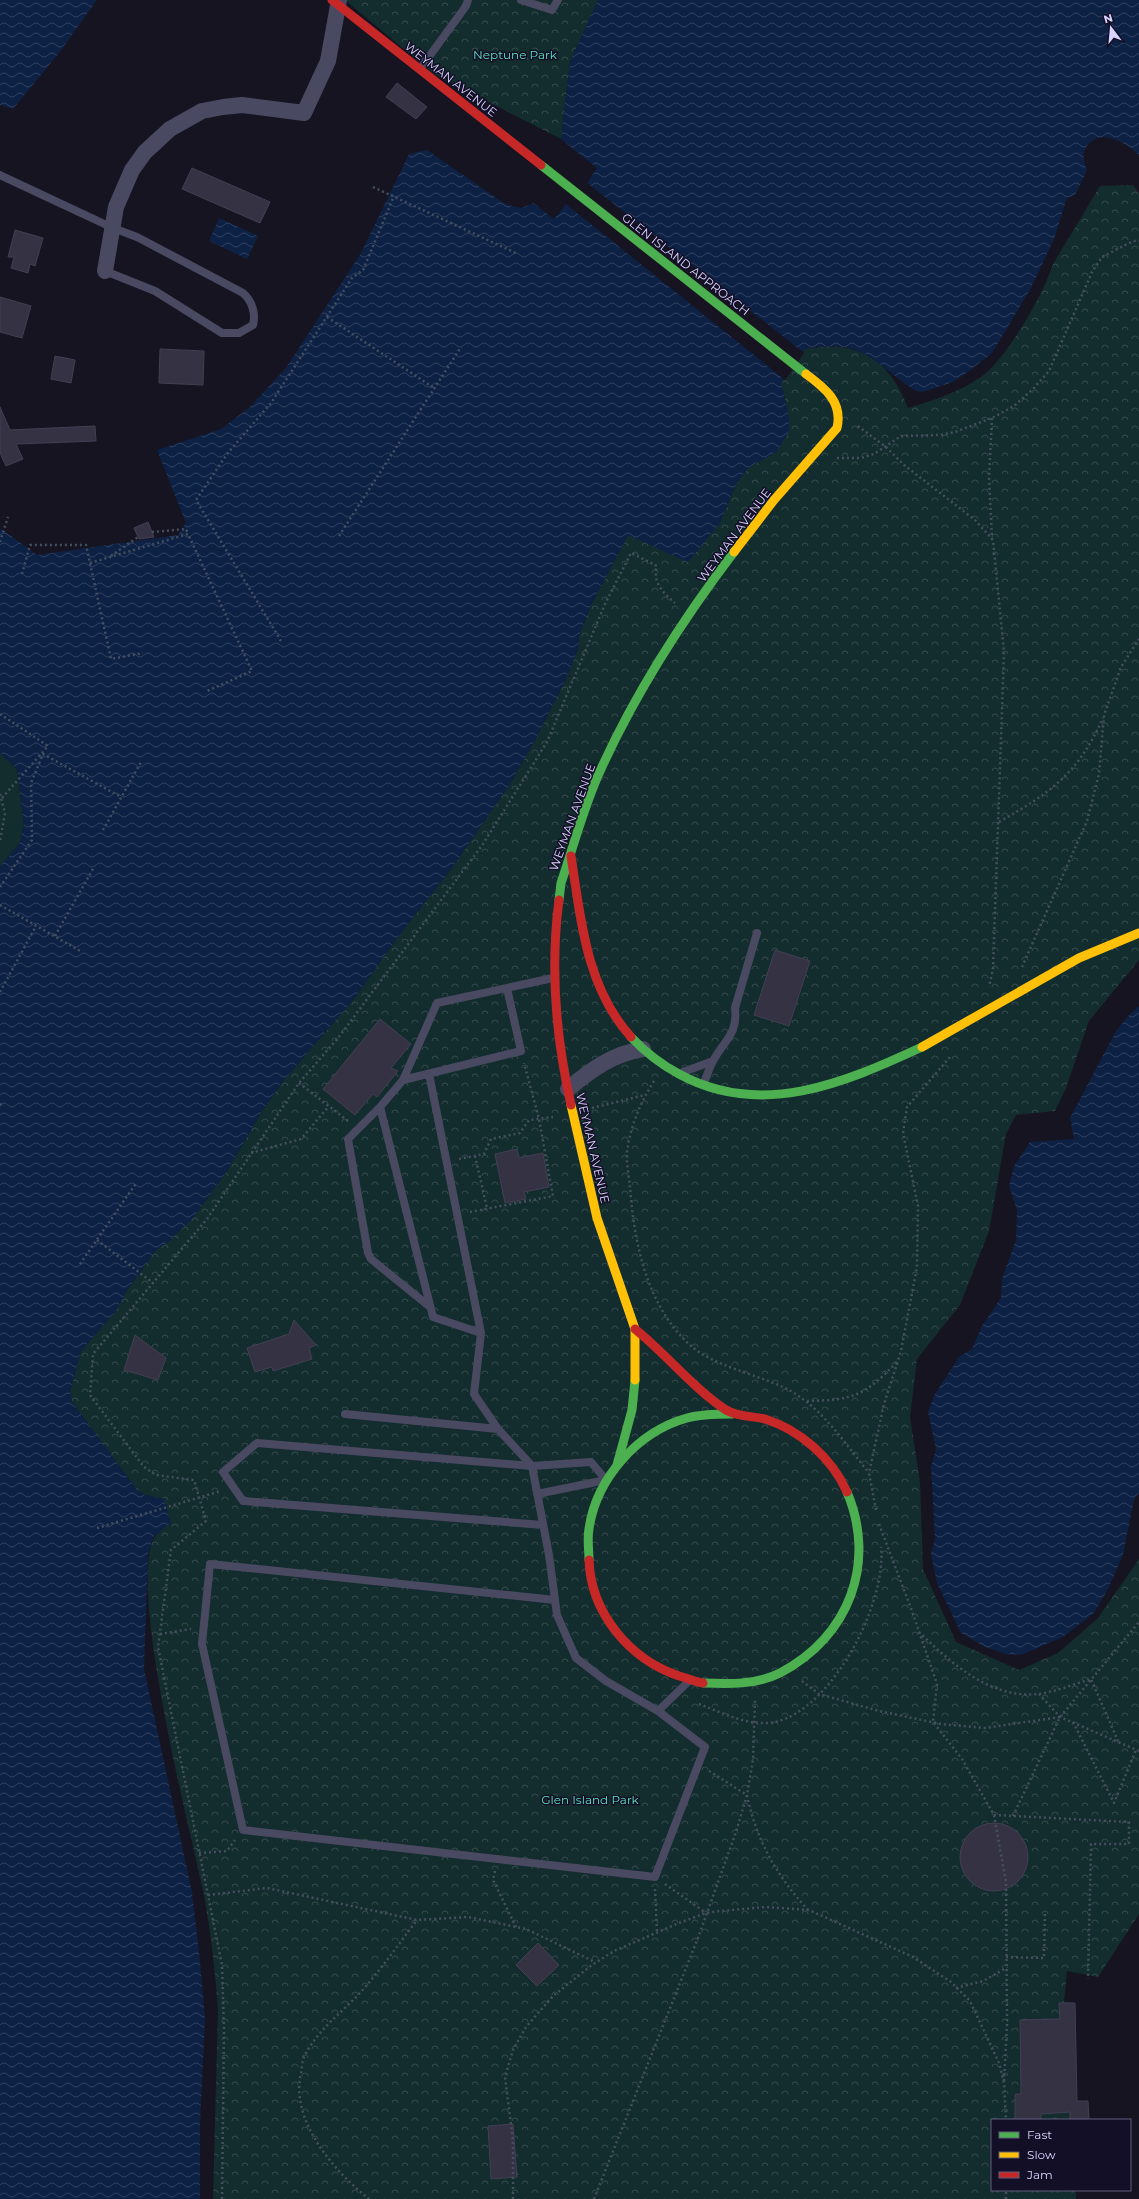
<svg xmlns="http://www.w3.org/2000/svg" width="1139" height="2199" viewBox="0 0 1139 2199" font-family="Montserrat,sans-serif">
	<defs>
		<pattern id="park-crowns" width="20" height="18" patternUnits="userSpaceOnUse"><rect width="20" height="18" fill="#132c2d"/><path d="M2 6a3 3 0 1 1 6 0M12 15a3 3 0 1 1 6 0" fill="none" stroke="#354a4c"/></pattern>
		<pattern id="water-waves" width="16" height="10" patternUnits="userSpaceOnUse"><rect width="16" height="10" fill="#0d2144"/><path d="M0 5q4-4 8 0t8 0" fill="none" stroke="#304060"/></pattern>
	</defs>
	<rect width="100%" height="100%" fill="#161421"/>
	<!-- park -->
	<path fill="url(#park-crowns)" d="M345 0H598L570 62 561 139 435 75Z
		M1133 185 1139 193V960L1089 1021 1066 1088 1055 1111 1016 1115 1006 1134 989 1231 960 1305 917 1359 910 1417 920 1482 923 1569 956 1642 1019 1670 1058 1653 1098 1618 1139 1559V1914L1098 1977 1067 1971 1064 2002 1075 2003 1077 2101H1088L1089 2120H992V2190H1076V2199H213L218 2009C215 1971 211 1933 204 1895 193 1841 120 1563 159 1532L164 1499 145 1495 137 1490 72 1402 70 1392 81 1351 115 1312 128 1289 155 1251 168 1242 193 1218 227 1171 262 1111 283 1081 353 1000 397 938 451 869 510 784 536 738 565 681 578 649 579 636 591 605 628 535 726 509 736 484 748 468 776 452 789 420 782 385 783 377 804 349C857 339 889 358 908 408 933 401 959 392 981 377 1006 359 1044 294 1053 264L1100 186Z"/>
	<!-- pitch -->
	<path fill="#132c2d" d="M0 753 17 769 24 825 20 843 0 866Z"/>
	<!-- water -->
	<path fill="url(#water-waves)" d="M0 0H97L59 53 13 109 0 105Z
		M598 0H1139V155C1127 143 1100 127 1087 146 1082 154 1083 161 1087 170L1075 195 1067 198 1054 239 1031 288 992 353 968 372 953 382 922 392 916 391C871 362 866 338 804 349L783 377 782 385 789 420V432L776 452 748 468 736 484 720 523 688 562 628 535 591 605 579 636 578 649 565 681 536 738 510 784 451 869 397 938 353 1000 283 1081 262 1111 227 1171 193 1218 168 1242 155 1251 128 1289 115 1312 81 1351 70 1392 72 1402 137 1490 145 1495 164 1499 171 1523 154 1536 148 1554 144 1669 192 1892 200 1961 205 2018 200 2124V2199H0V866L20 843 24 825 17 769 0 753V528L37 555 178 535 186 523 157 450 221 429 249 408 286 368 361 253 409 154 427 150 505 204 521 208 532 204 575 151 561 139 570 62Z
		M219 218 258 236 247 259 209 241Z
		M1139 1006V1493L1134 1500 1123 1555 1108 1589 1094 1613 1063 1637 1021 1655 1005 1654 985 1647 961 1633 937 1583 931 1554 935 1539 931 1467 936 1449 928 1412 935 1394 959 1357 972 1349 982 1326 1001 1298 1002 1279 1016 1240 1017 1210 1009 1186 1014 1166 1030 1142 1074 1139 1070 1118 1116 1031 1129 1015Z"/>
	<!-- pier -->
	<path fill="#161421" d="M559 138 597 168 587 183 804 353 785 380 566 204 554 219 532 202 573 151Z"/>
	<!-- building -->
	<path fill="#343243" stroke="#433f54" d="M397 83 427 107 416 119 386 97Z
		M192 168 270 202 260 223 182 189Z
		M15 230 43 238 35 266 30 264 28 273 11 268 14 257H8Z
		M0 297 31 306 22 338 0 332Z
		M160 349 204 351 203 385 159 383Z
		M55 356 75 360 71 383 51 379Z
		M0 407 10 430 95 426 96 441 16 444 23 459 6 466 0 453Z
		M148 522 154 537 139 539 134 528Z
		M775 950 810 961 789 1026 754 1015Z
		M380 1019 411 1044 391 1068 398 1071 377 1097 373 1094 355 1115 323 1089Z
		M517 1149 519 1158 543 1153 549 1187 524 1192 526 1199 505 1203 495 1154Z
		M294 1320 316 1345 309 1348 312 1359 273 1371 272 1367 255 1372 247 1348 289 1334Z
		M135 1335 166 1358 158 1380 124 1370Z
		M960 1857a34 34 0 1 1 68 0a34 34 0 1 1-68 0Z
		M538 1943 559 1965 537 1986 516 1965Z
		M1059 2003H1075L1077 2101H1088L1089 2120H1070V2112L1041 2114V2120H1015V2094H1021L1020 2020 1060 2019Z
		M513 2124 517 2177 491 2179 488 2126Z"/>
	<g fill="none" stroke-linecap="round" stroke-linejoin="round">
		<!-- path -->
		<path stroke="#44505f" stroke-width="2.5" stroke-dasharray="2 3" stroke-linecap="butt" d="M373 187 518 254
			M327 317 434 388
			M992 418 989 478 992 539
			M858 426 886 447 904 465 975 520 993 540 1004 652 993 969 989 987
			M837 458H861L874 454 901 436 940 435 955 432 992 418 1014 406 1034 388 1049 371 1092 272 1102 257 1133 241H1139
			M152 532 186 529 188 534
			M339 536 461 347
			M0 542 8 517
			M111 556 138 537
			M90 563 188 534 252 671 207 691
			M22 574 30 545H86L111 659 143 653
			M281 641 196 500 227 454 271 403 352 278 363 270 394 196
			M0 714 48 746 2 798
			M0 794 5 813 0 841
			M999 822C1050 793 1078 774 1103 718
			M103 830 141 762
			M0 887 32 840 31 783 43 754 121 797
			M0 905 82 952
			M55 936 94 867
			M1022 967 1087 821 1099 774 1104 715 1121 667 1139 639
			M0 992 36 926
			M654 1081C640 1103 631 1125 627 1151 626 1162 629 1176 630 1187 634 1243 647 1307 691 1346 712 1365 758 1375 785 1388 821 1406 844 1442 869 1473
			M299 1083 348 1121
			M0 1104 3 1106
			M592 1108 645 1095
			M251 1153 301 1139 329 1106
			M475 1156 487 1208
			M459 1159 484 1154 491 1139 520 1133 529 1120 553 1117
			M470 1212 553 1196 539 1119 524 1063
			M97 1240 153 1283
			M80 1264 137 1182
			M807 1401C854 1400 864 1396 897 1362
			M876 1510 869 1473 884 1404 901 1351 917 1267 918 1206 903 1133 907 1107 950 1057
			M879 1524 912 1611 937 1684 933 1722 962 1759 994 1815 1006 1882 1007 2024 1004 2083
			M97 1528 221 1491
			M919 1632C951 1663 990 1699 1038 1694 1055 1692 1074 1684 1091 1679L1118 1741
			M160 1634 191 1629
			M802 1681 819 1694 879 1711 941 1724 985 1728 1060 1717
			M1039 1694 1060 1717 1139 1751
			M699 1704C723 1713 749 1727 775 1722 833 1709 887 1602 881 1547
			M1073 1722 1114 1803 1136 1750
			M709 1771 747 1795C756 1840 777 1876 808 1910
			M994 1815 1129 1822V1844H1091L1088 1979
			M1013 1816 1060 1717 1139 1622
			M199 1853 227 1851 235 1840
			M495 1871 493 1880 516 1927
			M665 1884 706 1913
			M655 1889 657 1932
			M208 1895 267 1888 417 1920 468 1917 526 1929 595 1962
			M1006 1957 1044 1958 1045 1911
			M956 1988 983 1981 1006 1968
			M222 2199 224 2030 222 1965 158 1647 171 1550 206 1521 194 1480 156 1475 144 1467 90 1395 93 1354 207 1219 299 1083 338 1038 483 844 547 742 605 604 631 553 657 566C652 582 663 593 675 603
			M369 2199C334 2171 290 2121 301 2073 302 2067 302 2060 305 2055 318 2030 340 2014 359 1994 380 1971 398 1945 417 1920
			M513 2199V2141L505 2077 513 2050 526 2027 553 1996 592 1965 614 1951 679 1923 706 1913 720 1911 766 1907 809 1910 913 1957 951 1982 970 2001 999 2063 1004 2083 1006 2120
			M594 2199 698 1938 736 1832 747 1795 753 1760 755 1700
			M1006 2199V2190"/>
		<!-- lane -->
		<path stroke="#4a4962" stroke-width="8" d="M521 0 552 10 558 0
			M420 69 466 6 468 0
			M0 175 113 228 137 237 243 293C252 301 256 313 253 325L239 333H222L155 291 105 271
			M553 978 437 1003 403 1080 380 1107 433 1317 481 1333 474 1394 498 1429 532 1466 549 1555 557 1615 576 1658 606 1681 658 1711 689 1681
			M683 1072 713 1061
			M429 1074 481 1333
			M403 1080 521 1051 507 988
			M703 1084C707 1077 709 1068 713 1061 724 1040 738 1035 735 1008L757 933
			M380 1107 348 1139 368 1253 371 1259 430 1307
			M345 1414 498 1429
			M537 1494 606 1480 591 1462 532 1466 257 1443 223 1472 243 1501 543 1525
			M555 1600 210 1564 202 1644 243 1830 655 1877 705 1747 658 1711"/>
		<!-- street -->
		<path stroke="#4a4962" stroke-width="16" d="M105 271 116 207 132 170 145 152 170 129 202 111 223 107 242 105 304 113 328 61 339 0
			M568 1089C591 1070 612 1054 643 1049"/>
		<!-- fast -->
		<path stroke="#4caf50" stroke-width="9" d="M541 165 806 374
			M559 900 561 883C574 845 584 805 601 769 636 692 683 619 734 552
			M631 1037C645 1052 662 1065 679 1074 761 1119 844 1083 922 1047
			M617 1465 632 1410 635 1380
			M589 1560C589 1550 587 1539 589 1529 596 1479 637 1432 687 1418 701 1414 717 1414 732 1414
			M703 1683C729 1684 756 1685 780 1673 849 1637 877 1563 847 1492"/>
		<!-- slow -->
		<path stroke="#ffc107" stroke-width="9" d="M734 552 774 500 837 428C843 402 825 388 806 374
			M922 1047 1079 958 1139 933
			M571 1105 597 1218 635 1329V1380"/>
		<!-- jam -->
		<path stroke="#c62828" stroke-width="9" d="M332 0 541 165
			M571 856C581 920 586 987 631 1037
			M559 900C550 968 556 1038 571 1105
			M635 1329C667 1355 692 1387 726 1410 738 1417 752 1416 765 1419 800 1430 832 1458 847 1492
			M589 1560C591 1613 629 1659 679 1676 687 1678 695 1682 703 1683"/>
	</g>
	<g text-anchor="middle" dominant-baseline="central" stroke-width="3" stroke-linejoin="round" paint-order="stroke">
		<!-- park labels -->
		<g font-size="12" fill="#5fe0c0" stroke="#130f26">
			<text x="515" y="54">Neptune Park</text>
			<text x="590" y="1799">Glen Island Park</text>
		</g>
		<!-- street labels -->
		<g font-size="12" fill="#d9d4ff" stroke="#130f26">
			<text transform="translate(451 79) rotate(38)">WEYMAN AVENUE</text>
			<text transform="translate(686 264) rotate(38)">GLEN ISLAND APPROACH</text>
			<text transform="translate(734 535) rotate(-53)">WEYMAN AVENUE</text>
			<text transform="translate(572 817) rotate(-70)">WEYMAN AVENUE</text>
			<text transform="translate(593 1148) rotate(77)">WEYMAN AVENUE</text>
		</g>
	</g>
	<!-- legend -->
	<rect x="991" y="2119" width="140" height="72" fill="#130f26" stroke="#625e7d"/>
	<rect x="999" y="2132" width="20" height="6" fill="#4caf50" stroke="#625e7d"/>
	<text x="1027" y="2139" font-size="12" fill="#d9d4ff">Fast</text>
	<rect x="999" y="2152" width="20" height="6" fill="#ffc107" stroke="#625e7d"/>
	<text x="1027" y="2159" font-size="12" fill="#d9d4ff">Slow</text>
	<rect x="999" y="2172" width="20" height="6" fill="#c62828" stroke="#625e7d"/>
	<text x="1027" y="2179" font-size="12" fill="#d9d4ff">Jam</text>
	<!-- north arrow -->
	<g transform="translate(1111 28) rotate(344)" stroke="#130f26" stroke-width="3" paint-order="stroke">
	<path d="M0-3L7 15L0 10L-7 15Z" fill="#d9d4ff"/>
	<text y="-6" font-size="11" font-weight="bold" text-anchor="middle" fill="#d9d4ff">N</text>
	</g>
</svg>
